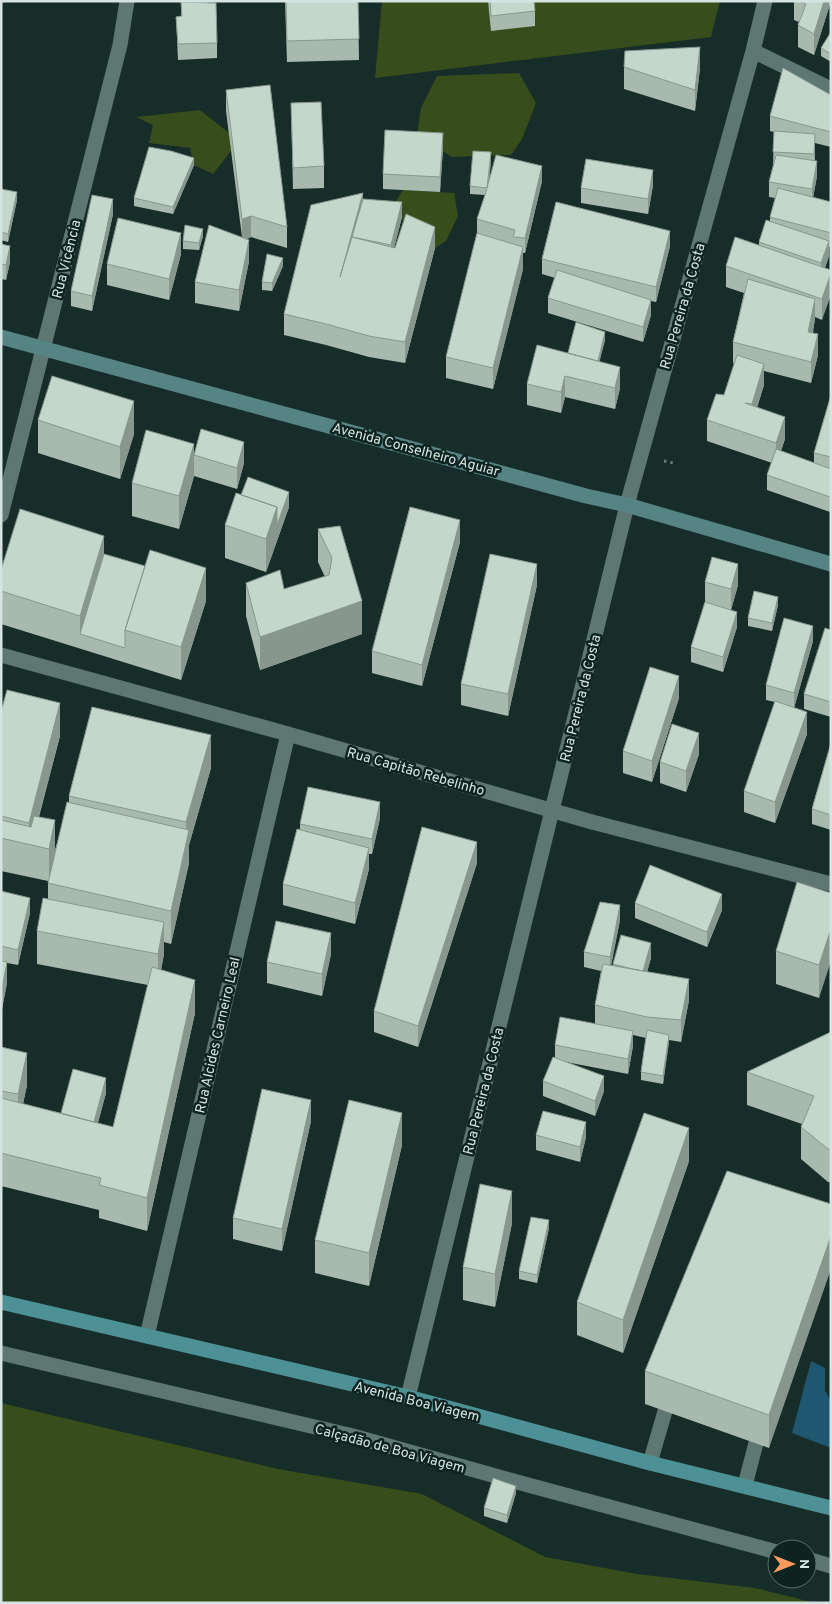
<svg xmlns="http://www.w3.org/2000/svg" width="832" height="1604" font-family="Overpass,sans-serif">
<rect width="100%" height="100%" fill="#172d29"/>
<!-- green -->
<path fill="#374d1c" d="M382 1H720L711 37 375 78Z
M519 73 536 103 522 139 511 155 452 157 417 135 421 108 437 76Z
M200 110 229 133 231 151 213 174 194 165 190 148 149 143 153 125 136 117Z
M403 190 454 193 458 216 446 241 435 248 406 235 402 217 390 210Z
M1 1403 278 1469 422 1494 545 1557 637 1574 755 1588 815 1603H1Z"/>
<!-- water -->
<path fill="#1f5670" d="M811 1361 825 1368V1391L831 1401V1448L792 1433Z"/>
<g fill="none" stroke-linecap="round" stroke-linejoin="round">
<!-- path -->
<path stroke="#6a7d79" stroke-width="3" stroke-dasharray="2.5 4" stroke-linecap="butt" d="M664 461 673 463"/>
<!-- lane -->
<path stroke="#5f7772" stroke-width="15" d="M650 1463 665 1411
M745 1485 756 1443"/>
<!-- street -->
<path stroke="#5f7772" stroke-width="15" d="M753 51 831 89
M1 515 120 45 127 1
M1 655 288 734 592 822 831 884
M147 1336 288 734
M1 1353 353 1436 517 1482 777 1552
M408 1397 627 505 753 51 765 1
M807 1559 831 1566"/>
<!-- secondary -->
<path stroke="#568484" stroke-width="15" d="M1 337 586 496 627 505 831 564"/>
<!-- primary -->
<path stroke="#4d9197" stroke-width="15" d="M1 1302 408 1397 650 1463 831 1508"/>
</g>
<!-- wall -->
<path fill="#a8baae" d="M285 1H358L359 60 287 62Z
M488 1H534L535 11V26L491 31Z
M794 1H831L814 55 798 47V25L799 22 794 20Z
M181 2 217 43V58L178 60 176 17 181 16Z
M831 32V62L821 56V48Z
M624 67 700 68 695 111 624 89Z
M226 90 287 227V248L251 237 247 239 249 261 239 311 195 303V282L242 237 226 111Z
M831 95V147L815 143V161L817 176 813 197 831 202V248L829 247V256L825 268 822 320 815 317 813 333 818 355 811 383 764 371V385L757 407 785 439 781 451 814 463V453L831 395V509L830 512 767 490V475L772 463 707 441V420L724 395 734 364 733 363V342L744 293 726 287V266L759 245V242L770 221V217L775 198 769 197V182L773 167 774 132 770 131V116Z
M291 103 324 166V188L293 189Z
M443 148 440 192 383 189V174Z
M491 160 489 180 542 181 525 253H523V269L493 389 446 378V357L477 234V219L485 195 470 194V186Z
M194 165 173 214 134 206V198Z
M653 185 648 214 581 203V188Z
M1 189 17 200 8 242 1 240Z
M363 199 402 217 394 248H435L405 363 369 357 326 345 284 335V314Z
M113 214 92 311 71 306V291Z
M203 236 199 250 183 249V241Z
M1 244 10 262 6 280 1 279Z
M670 246 656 302 651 301V315L643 342 548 313V298L555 278 542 274V259Z
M181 254 169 300 107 285V264Z
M283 266 272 291 262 290V282Z
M605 340 599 361 620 388 615 409 565 397 561 413 527 405V384L568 353Z
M38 420 134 434 120 479 38 453Z
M194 455 244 463 237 489 194 476 179 529 132 516V483Z
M241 495 289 507 266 572 225 558V525Z
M340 526 362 634 260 670 246 616V583L284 589 325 577 318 562V529Z
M460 542 422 686 372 673V651Z
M104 554 206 601 181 680 1 624V570Z
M705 582 738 585 731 610 737 627 723 672 691 662V647L705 602Z
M537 585 508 716 461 705V684Z
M778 605 772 631 748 626V618Z
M831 630V717L804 709V694Z
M813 641 794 708 807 734 775 823 744 812V791L775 702 766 700V685Z
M679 698 652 782 623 773V751Z
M1 712 60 736 39 817 55 850 69 802V796L211 768 189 845V863L171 944 164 942V954L161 970 195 1013 147 1231 99 1218V1210L1 1186V1047L27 1085 23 1104 61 1113 106 1093 98 1123 113 1127 148 985 37 964V931L48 899V881L1 871Z
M831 743V830L812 824V809Z
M699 754 686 792 660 783V762Z
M380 818 372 854H369V869L355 924 283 905V884L300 830V824Z
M477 863 418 1047 374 1032V1011Z
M1 891 30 913 18 965 7 963V983L1 1014Z
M831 893 819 998 776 984V951Z
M635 903 722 910 707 947 635 918Z
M620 920 611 965 613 966V964L651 958 647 972 689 1000 681 1042 669 1040 663 1084 641 1080V1072L646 1038 633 1035V1046L628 1074 566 1062 604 1091 595 1116 543 1096V1081L555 1058V1045L595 1023V1005L601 971 584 967V952Z
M331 954 322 996 267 983V962Z
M831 1032V1182H828L801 1159V1127L802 1124 747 1105V1072Z
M311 1121 282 1251 233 1239V1218Z
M536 1135 586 1137 580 1162 536 1150Z
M402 1145 369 1286 315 1273V1240Z
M689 1161 623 1353 577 1335V1302Z
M831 1204 769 1448 645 1404V1371Z
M512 1223 495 1307 463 1300V1267Z
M549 1228 537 1283 519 1279V1271Z
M516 1493 507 1523 484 1516V1508Z"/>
<!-- shaded-wall -->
<path fill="#88978d" d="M824 1H831L814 55V34Z
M700 47V68L695 111V90Z
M443 133V148L440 192V177Z
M815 134V149L814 169V154Z
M491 152V160L488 196V188Z
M194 158V165L173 214V207Z
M817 161V176L812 204V189Z
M542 166V181L525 253V238Z
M653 170V185L648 214V199Z
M17 192V200L8 242V234Z
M363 193V214L340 277Z
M113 199V214L92 311V296Z
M402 202V217L391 260V245Z
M251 216V237L242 241V219Z
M435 227V248L405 363V342Z
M203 229V236L199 250V243Z
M670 231V246L656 302V287Z
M181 233V254L169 300V279Z
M249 240V261L239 311V290Z
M829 241V256L821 278V263Z
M10 246V262L6 280V265Z
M523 247V269L493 389V368Z
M283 258V266L272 291V283Z
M831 273V295L822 320V299Z
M815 299V320L808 353V332Z
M651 300V315L643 342V327Z
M605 332V340L597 372V364Z
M818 334V355L811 383V362Z
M764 364V385L752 425V404Z
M620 367V388L615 409V388Z
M565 376V397L561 413V392Z
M134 401V434L120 479V447Z
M785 417V439L776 464V443Z
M244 442V463L237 489V468Z
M194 444V476L179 529V496Z
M289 492V507L266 572V539L277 507Z
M831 494V509L830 512V497Z
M460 520V542L422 686V665Z
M104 536V569L80 634V616Z
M537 564V585L508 716V694Z
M738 564V585L731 610V589Z
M206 568V601L181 680V647Z
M778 597V605L772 631V623Z
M362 601V634L260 670V637Z
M737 612V627L723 672V657Z
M813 626V641L794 708V693Z
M679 676V698L652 782V761Z
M60 703V736L31 845 29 844V823Z
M807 712V734L775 823V802Z
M699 733V754L686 792V771Z
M211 735V768L189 845V863L171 944V911L186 843V822Z
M380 802V818L372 854V839Z
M55 820V853L49 882V849Z
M477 842V863L418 1047V1026Z
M369 848V869L355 924V903Z
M722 894V910L707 947V932Z
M30 898V913L18 965V950Z
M620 905V920L610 972V957Z
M164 922V954L158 987V954Z
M831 929V961L819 998V965Z
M331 933V954L322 996V974Z
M651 943V958L643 987V972Z
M7 962V983L1 1014V993Z
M689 979V1000L681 1042V1020Z
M195 980V1013L147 1231V1198Z
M633 1031V1046L628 1074V1059Z
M669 1035V1043L663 1084V1076Z
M27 1053V1085L18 1127V1094Z
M604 1076V1091L595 1116V1101Z
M106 1078V1093L93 1139V1124Z
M311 1100V1121L282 1251V1229Z
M402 1113V1145L369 1286V1253Z
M586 1122V1137L580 1162V1147Z
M689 1128V1161L623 1353V1320Z
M512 1191V1223L495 1307V1274Z
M549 1220V1228L537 1283V1275Z
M831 1236V1269L769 1448V1415Z
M516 1486V1493L507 1523V1515Z"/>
<!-- building -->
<path fill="#c3d8ca" stroke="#88978d" d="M286 1H358L359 39 287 41Z
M490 1H534L535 11 491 16Z
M800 1H824L814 34 798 25 806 4Z
M181 2 216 3 217 43 178 44 176 17 182 16Z
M831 32V54L821 48Z
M700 47 695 90 624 67 625 51Z
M783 68 831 95V132L770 116Z
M270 85 287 227 251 216 242 219 226 90Z
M321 102 324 166 293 168 291 103Z
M385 130 443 133 440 177 383 174Z
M774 131 815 134 814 154 773 152Z
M149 147 171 151 194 158 173 207 134 198Z
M473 151 491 152 487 188 470 186Z
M496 155 542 166 525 238 513 237 515 230 477 219 485 195Z
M776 155 817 161 812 189 769 182Z
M586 159 653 170 648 199 581 188Z
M778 188 831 202V233L770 217Z
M1 189 17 192 8 234 1 232Z
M363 193 340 277 352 237 395 248 406 214 435 227 405 342 369 336 326 324 284 314 311 205Z
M92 195 113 199 92 296 71 291Z
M363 199 402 202 391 245 352 237Z
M556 202 670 231 656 287 542 259Z
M118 218 181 233 169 279 107 264Z
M766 220 829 241 821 263 759 242Z
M185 225 203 229 199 243 183 241Z
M209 225 249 240 239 290 195 282Z
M477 233 523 247 493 368 446 357Z
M735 237 831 270V273L822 299 726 266Z
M1 244 10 246 6 265 1 264Z
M267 254 283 258 272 283 262 282Z
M557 270 651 300 643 327 548 298Z
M748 279 815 299 808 332 818 334 811 362 733 342Z
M576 322 605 332 598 361 568 353Z
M537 345 620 367 615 388 565 376 561 392 527 384Z
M737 355 764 364 752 404 745 403 785 417 776 443 707 420 716 394 724 395Z
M52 376 134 401 120 447 38 420Z
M831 395V457L814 453Z
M201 429 244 442 237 468 194 455Z
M146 430 194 444 179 496 132 483Z
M776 449 831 469V494L830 497 767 475Z
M248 477 289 492 277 525V507L241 495Z
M236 493 277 507 266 539 225 525Z
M410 507 460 520 422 665 372 651Z
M20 509 104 536 80 616 1 591V570Z
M340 526 362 601 260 637 246 583 280 570 284 589 329 575 332 558 318 529Z
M150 550 206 568 181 647 125 630Z
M104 554 145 566 125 630V648L80 634Z
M490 554 537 564 508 694 461 684Z
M712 557 738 564 731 589 705 582Z
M754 591 778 597 772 623 748 618Z
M705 602 737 612 723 657 691 647Z
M784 618 813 626 794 693 766 685Z
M825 628 831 630V702L804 694Z
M650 667 679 676 652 761 623 751Z
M7 690 60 703 29 823 1 816V712Z
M775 701 807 712 775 802 744 791Z
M92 707 211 735 186 822 69 796Z
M672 724 699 733 686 771 660 762Z
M831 743V815L812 809Z
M308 787 380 802 372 839 300 824Z
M67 802 189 830 171 911 48 883Z
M34 816 55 820 49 849 1 838V820L31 827Z
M422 827 477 842 418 1026 374 1011Z
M297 829 369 848 355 903 283 884Z
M650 865 722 894 707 932 635 903Z
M797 882 831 893V929L819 965 776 951Z
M1 891 30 898 18 950 1 946Z
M43 898 164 922 158 954 37 931Z
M600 902 620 905 610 957 584 952Z
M276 921 331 933 322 974 267 962Z
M621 935 651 943 643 971 633 969 613 964Z
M1 961 7 962 1 993Z
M603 964 689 979 681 1020 647 1017 595 1005Z
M152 967 195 980 147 1198 99 1185 101 1178 1 1153V1098L113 1127Z
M560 1017 633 1031 628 1059 555 1045Z
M647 1030 669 1035 663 1076 641 1072Z
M831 1032V1149H828L801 1127 814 1096 747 1072Z
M1 1047 27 1053 18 1094 1 1091Z
M553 1057 604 1076 595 1101 543 1081Z
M73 1069 106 1078 94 1122 61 1113Z
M262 1089 311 1100 282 1229 233 1218Z
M349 1100 402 1113 369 1253 315 1240Z
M543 1111 586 1122 580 1147 536 1135Z
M644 1113 689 1128 623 1320 577 1302Z
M727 1171 831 1204V1236L769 1415 645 1371Z
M480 1184 512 1191 495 1274 463 1267Z
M531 1217 549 1220 537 1275 519 1271Z
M493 1478 516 1486 507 1515 484 1508Z"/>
<g text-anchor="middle" stroke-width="5" stroke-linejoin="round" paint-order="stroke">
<!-- street labels -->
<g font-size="14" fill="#d6e4e1" stroke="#0d231f">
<text transform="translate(66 259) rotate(-76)" y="5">Rua Vicência</text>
<text transform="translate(682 306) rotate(-74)" y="5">Rua Pereira da Costa</text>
<text transform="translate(416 449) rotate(15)" y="5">Avenida Conselheiro Aguiar</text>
<text transform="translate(580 698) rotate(-76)" y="5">Rua Pereira da Costa</text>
<text transform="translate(416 771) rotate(16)" y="5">Rua Capitão Rebelinho</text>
<text transform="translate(217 1035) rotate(-77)" y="5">Rua Alcides Carneiro Leal</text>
<text transform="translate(483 1091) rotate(-76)" y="5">Rua Pereira da Costa</text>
<text transform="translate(417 1401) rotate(14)" y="5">Avenida Boa Viagem</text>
<text transform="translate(390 1448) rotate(15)" y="5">Calçadão de Boa Viagem</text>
</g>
</g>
<!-- border -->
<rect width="832" height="1604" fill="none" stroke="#d6e4e1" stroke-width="5"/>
<!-- north arrow -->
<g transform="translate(792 1564) rotate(90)"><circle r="24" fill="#0d231f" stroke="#5d706d"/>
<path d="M0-4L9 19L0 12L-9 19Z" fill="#ff9b5b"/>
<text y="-8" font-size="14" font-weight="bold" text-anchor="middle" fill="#d6e4e1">N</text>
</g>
</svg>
